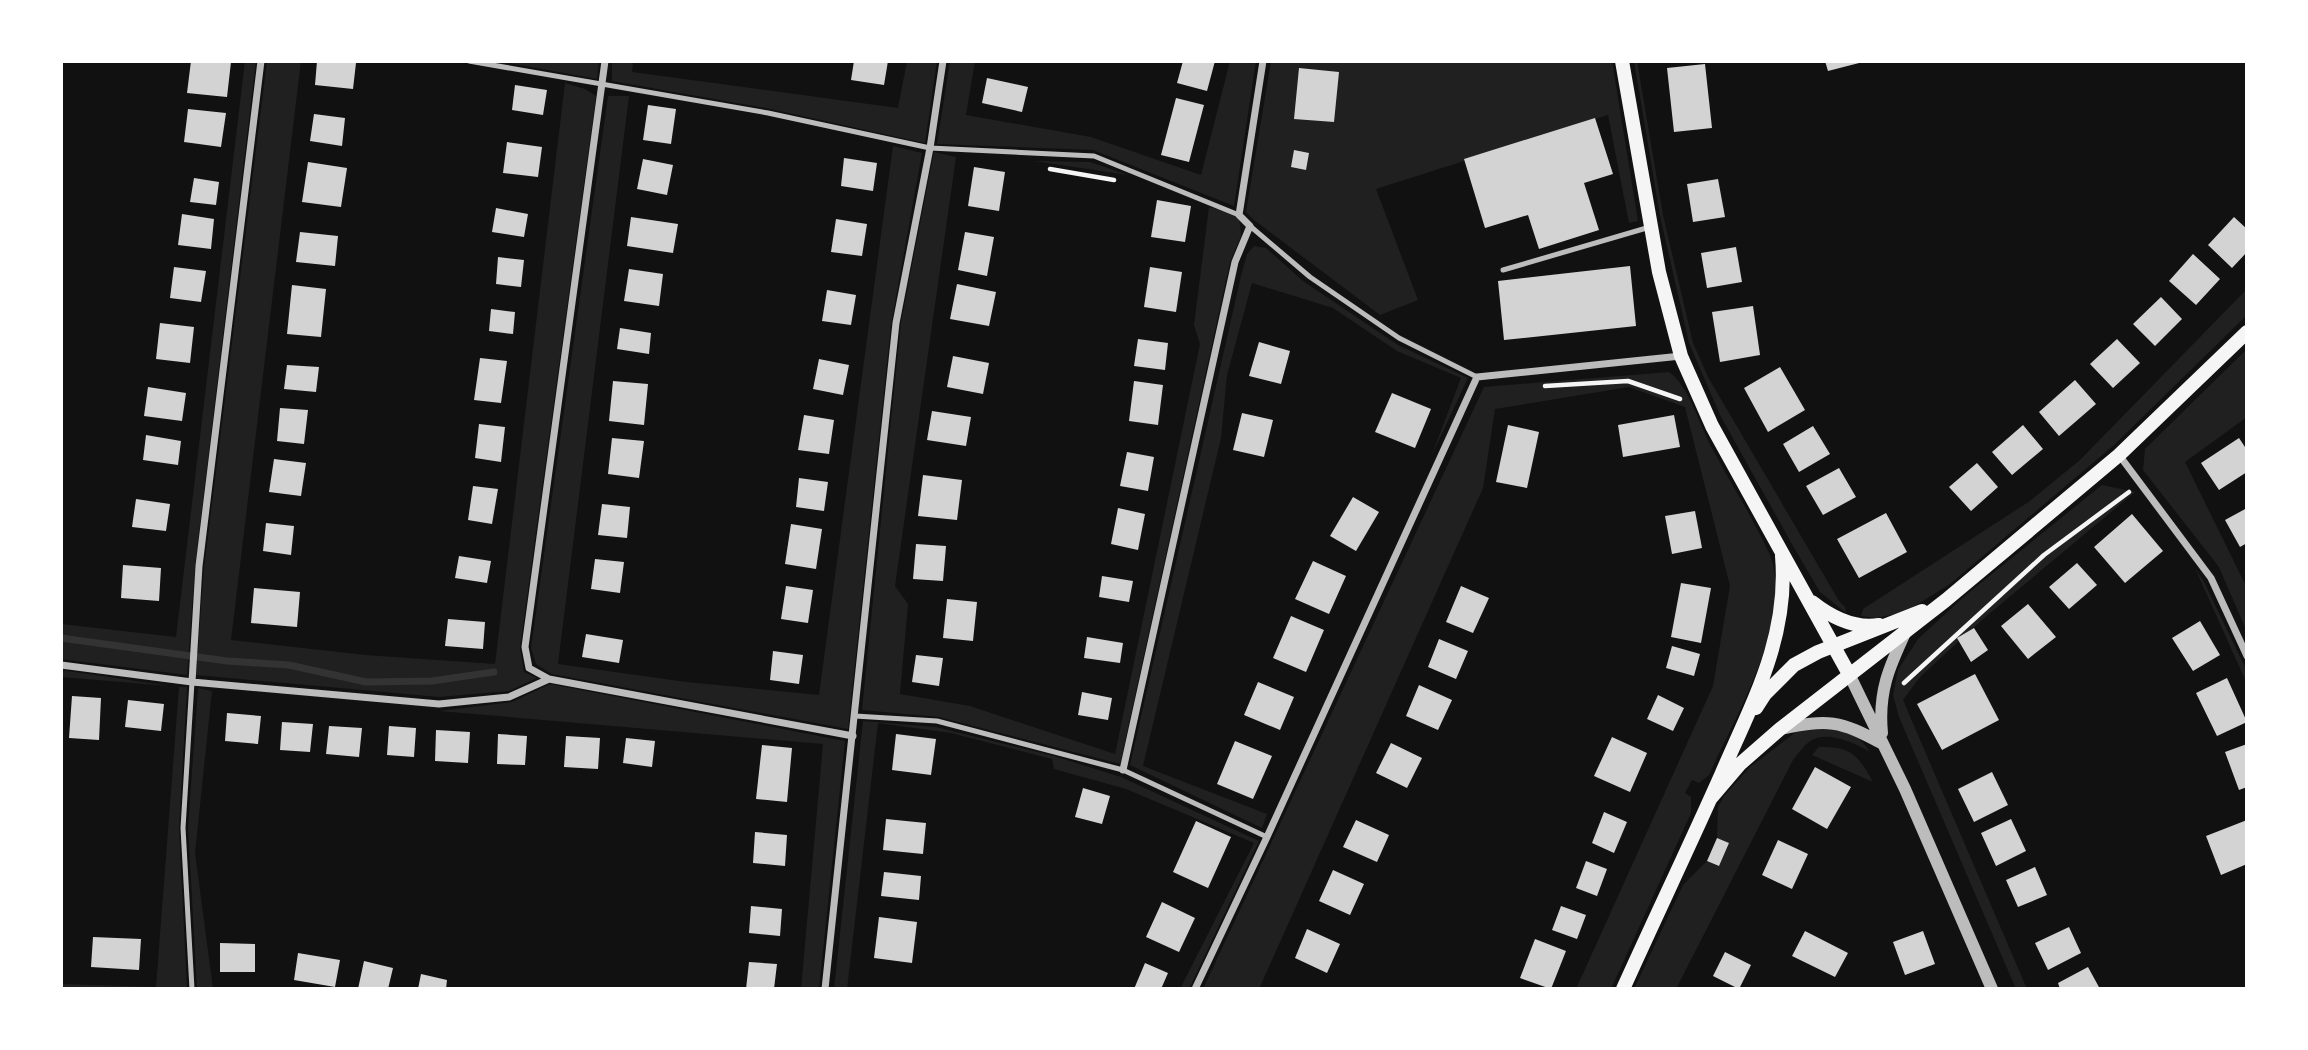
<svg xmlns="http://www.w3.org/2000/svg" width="2308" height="1050" font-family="Helvetica,sans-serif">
<rect width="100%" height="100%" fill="#111"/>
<!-- green -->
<path fill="#202020" d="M245 61H256L195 566 187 675 61 659V624L176 637Z
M267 61H301L231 640 365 655 495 664 565 83 585 89 596 96 520 648 524 672 537 678 509 691 439 697 196 675 204 568Z
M499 61H599L597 79Z
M612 61H633L632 72 898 108 907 61H937L925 143 766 108 612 81Z
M950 61H975L966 115 1091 137 1201 175 1230 61H1256L1234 206 1093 150 937 144Z
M1271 61H1612L1638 221 1629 223 1608 115 1376 189 1418 300 1380 315 1254 220 1246 212Z
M1634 61H1637L1663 215 1693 343 1708 377 1839 601 1845 607 1846 613 1820 592 1793 546 1720 415 1689 343 1660 216Z
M608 96H629L558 664 686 682 819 695 893 146 922 153 891 325 848 729 552 674 536 664 531 648Z
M934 152 956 157 895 586 908 604 900 694 970 706 1115 754 1200 344 1194 325 1209 207 1239 215 1241 236 1230 262 1120 764 939 717 862 710 901 322Z
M1034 161 1090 162 1128 175Z
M1254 246 1266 248 1303 281 1398 345 1468 378 1431 457 1461 378 1397 351 1333 308 1252 283 1227 375 1221 438 1143 766 1267 814 1262 828 1130 765 1241 276 1247 254Z
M2247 289V315L2114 445 1950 584 1905 612 1876 618 1861 616 1863 609 2030 501 2080 460Z
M2247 349V417L2185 462 2247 588V632L2219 567 2143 470 2145 449Z
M1669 372C1689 385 1700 427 1713 450 1731 484 1753 518 1769 553 1796 616 1735 717 1709 775L1699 783 1692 780 1685 793 1691 797V813L1611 989H1576L1713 686 1730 586 1685 407 1629 387 1495 409 1483 488 1259 989H1203L1484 387Z
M2102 485 2135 492 1983 619 1920 677 1903 700 2027 989H2016L1899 717 1893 695 1898 670 1918 639 1967 594Z
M2195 568 2204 582 2247 671V684Z
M61 670 170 686 61 677Z
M550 684 845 741 819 989H801L823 744 439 711 512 702Z
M179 687H187L179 829 187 989H61V984L156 987Z
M198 688 212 691 195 853 213 989H197L188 827Z
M863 721 936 727 1054 756 1121 777 1259 841 1189 989H1180L1254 843 1126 789 1054 769 1052 759 951 733 878 723 847 989H834Z
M1827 728C1846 731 1860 735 1870 752 1855 743 1831 732 1814 739 1805 743 1799 753 1793 760L1676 989H1634L1683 885 1707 861 1718 866 1729 843 1717 838 1718 807 1724 796 1750 767 1796 732Z
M1819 747C1851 746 1858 755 1873 782L1812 755Z"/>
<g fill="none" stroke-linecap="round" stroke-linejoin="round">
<!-- stream -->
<path stroke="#333" stroke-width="7" d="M61 638 227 661 289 665 366 682 432 681 494 672"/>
</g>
<!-- building -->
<path fill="#d3d3d3" d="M191 61 231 62 227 97 187 93Z
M317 61 356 63 353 89 315 85Z
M854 61H888L884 85 851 80Z
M1183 61H1215L1207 91 1177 83Z
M1825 61H1863V62L1828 71Z
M1705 64 1712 128 1674 132 1667 68Z
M1299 68 1339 72 1334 122 1294 119Z
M987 78 1028 87 1022 112 982 103Z
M515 85 547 90 543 115 512 110Z
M1176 98 1204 105 1189 162 1161 155Z
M648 105 676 109 671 144 643 140Z
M188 109 226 113 221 147 184 142Z
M314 114 345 118 342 146 310 141Z
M1595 118 1613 174 1584 183 1599 230 1539 249 1528 215 1485 228 1464 159Z
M507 142 542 147 538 177 503 173Z
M1294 150 1309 153 1306 170 1291 167Z
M844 158 877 163 873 191 841 186Z
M643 159 673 165 667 195 637 189Z
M308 162 347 168 341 207 302 202Z
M974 167 1005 172 999 211 968 206Z
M194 178 219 182 216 205 190 202Z
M1718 179 1725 217 1693 222 1687 184Z
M1157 200 1191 206 1185 242 1151 237Z
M496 208 528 214 524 237 492 232Z
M182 214 214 219 211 249 178 245Z
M631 217 678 224 673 253 627 246Z
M2234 217 2247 229V252L2232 268 2208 245Z
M836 219 867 224 862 256 831 252Z
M300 232 338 236 335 266 296 262Z
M965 232 994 237 987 276 958 270Z
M1736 247 1742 282 1707 288 1701 253Z
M2193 254 2220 279 2196 305 2169 281Z
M498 257 524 260 521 287 496 284Z
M1630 266 1636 326 1504 340 1498 281Z
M174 267 206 271 201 302 170 298Z
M1150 267 1182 272 1176 312 1144 307Z
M629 269 663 274 659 306 624 301Z
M957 284 996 292 989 326 950 319Z
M292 285 326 289 321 337 287 334Z
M827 290 856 295 851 325 822 321Z
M2161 297 2182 319 2155 346 2133 324Z
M1753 306 1760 355 1720 362 1712 312Z
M491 309 515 312 513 334 489 331Z
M160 323 194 327 190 363 156 359Z
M620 328 651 333 649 354 617 349Z
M1138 339 1168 343 1165 370 1134 366Z
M2117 339 2140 363 2113 388 2090 364Z
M1259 342 1290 351 1281 384 1249 376Z
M953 356 989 363 983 394 947 387Z
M480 358 507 361 501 403 474 400Z
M819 359 849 365 843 395 813 389Z
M287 365 319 367 316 392 284 389Z
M1780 367 1805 410 1768 432 1744 388Z
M2075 380 2096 404 2059 436 2039 412Z
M613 381 648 384 644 425 609 421Z
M1134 381 1163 385 1158 425 1129 421Z
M148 387 186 393 182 421 144 416Z
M1392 393 1431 409 1415 448 1375 432Z
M280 408 308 410 304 444 277 441Z
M932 411 971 417 966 446 927 440Z
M1242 413 1273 420 1264 457 1233 450Z
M804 415 834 420 829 454 798 450Z
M1674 415 1680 447 1623 457 1618 425Z
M479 424 505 427 501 462 475 458Z
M1508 425 1539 432 1527 488 1496 482Z
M2023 425 2043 449 2012 475 1992 452Z
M1813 426 1830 454 1799 472 1783 444Z
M146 435 181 441 178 465 143 460Z
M612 438 644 441 639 478 608 474Z
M2239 438 2247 450V472L2219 490 2201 463Z
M1127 452 1154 457 1148 491 1120 486Z
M274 459 306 463 301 496 269 492Z
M1977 463 1998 487 1971 511 1949 487Z
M1839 468 1856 497 1823 515 1806 486Z
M923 475 962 480 957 520 918 516Z
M799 478 828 482 824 511 796 507Z
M473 486 498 489 492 524 468 520Z
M1353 497 1379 512 1356 551 1330 536Z
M136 499 170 504 166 531 132 527Z
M602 504 630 507 627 538 598 535Z
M1118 508 1145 514 1138 550 1111 544Z
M2247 508V543L2240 547 2225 520Z
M1695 511 1702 548 1672 554 1665 516Z
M1886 513 1907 552 1859 578 1837 539Z
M2132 514 2163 551 2125 583 2094 547Z
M266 523 294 526 291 555 263 551Z
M791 524 822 529 816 569 785 564Z
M916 544 946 546 943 581 913 579Z
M459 556 491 561 487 583 455 578Z
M595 559 624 562 620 593 591 589Z
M1313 561 1346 576 1329 614 1295 599Z
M2077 563 2097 585 2069 609 2049 587Z
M123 565 161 568 159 601 121 598Z
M1102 576 1133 581 1129 602 1099 597Z
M1681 583 1711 588 1701 643 1671 637Z
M786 586 813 590 808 623 781 619Z
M1461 586 1489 598 1473 633 1446 622Z
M254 588 300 592 297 627 251 623Z
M947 599 977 602 973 641 943 638Z
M2028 604 2056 637 2028 659 2001 626Z
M1291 616 1324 630 1306 672 1273 658Z
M448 619 485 622 483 649 445 646Z
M2200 621 2220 655 2193 671 2172 638Z
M1974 628 1988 650 1971 662 1957 638Z
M586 634 623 640 619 663 582 657Z
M1087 637 1123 643 1120 663 1084 658Z
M1439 639 1468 651 1456 679 1428 667Z
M1672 646 1700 654 1694 676 1666 668Z
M773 651 803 655 799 684 770 680Z
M916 655 943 658 939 686 912 682Z
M1975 674 1999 720 1942 750 1917 704Z
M2227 678 2247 722 2217 736 2196 693Z
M1258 682 1294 697 1280 730 1244 715Z
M1419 685 1452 700 1438 730 1406 716Z
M1082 692 1112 698 1108 720 1078 715Z
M1658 695 1684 708 1673 731 1647 719Z
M72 696 101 698 99 740 69 738Z
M128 700 164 704 161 731 125 727Z
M227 713 261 716 258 744 225 741Z
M282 722 313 724 310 752 280 750Z
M329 726 362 728 359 757 326 754Z
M389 726 416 728 414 757 387 755Z
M436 730 470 732 468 763 435 761Z
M498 734 527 736 525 765 497 764Z
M896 734 936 739 931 775 892 770Z
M566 736 600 738 598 769 564 767Z
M1612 737 1647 753 1630 792 1594 776Z
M626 738 655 741 652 767 623 763Z
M1235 741 1272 756 1253 799 1217 784Z
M1391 743 1422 758 1407 788 1376 773Z
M2247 744V787L2239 790 2225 752Z
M762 745 792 748 787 802 756 799Z
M1815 767 1851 787 1827 829 1792 809Z
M1992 772 2008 805 1974 822 1958 789Z
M1083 788 1110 796 1102 824 1075 817Z
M1604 812 1627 822 1614 853 1592 843Z
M886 819 926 823 923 854 883 850Z
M2011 819 2026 851 1996 866 1981 833Z
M1356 820 1389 835 1377 862 1343 847Z
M2247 820V864L2221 875 2206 836Z
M1196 821 1231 837 1208 888 1173 872Z
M755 832 787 835 785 866 753 863Z
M1717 838 1729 843 1719 866 1707 861Z
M1778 840 1808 854 1792 889 1762 875Z
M1586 861 1607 869 1597 896 1576 888Z
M2035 867 2047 895 2018 907 2006 880Z
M1333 870 1364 884 1350 915 1319 901Z
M884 872 921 876 919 900 881 896Z
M1162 902 1195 918 1179 952 1146 937Z
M751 906 782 909 780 936 749 933Z
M1561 906 1586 915 1577 939 1552 930Z
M879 917 917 922 912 963 874 958Z
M2069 927 2081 953 2048 970 2035 943Z
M1307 929 1340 944 1327 973 1295 958Z
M1805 931 1848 953 1835 977 1792 956Z
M1923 931 1935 964 1905 975 1893 942Z
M93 937 141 939 139 970 91 967Z
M1535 939 1566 951 1551 989 1520 978Z
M220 943 255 944V972H220Z
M1725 952 1751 965 1739 989 1713 976Z
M298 953 340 960 335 987 294 980Z
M364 961 393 968 388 989H358Z
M749 962 777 964 774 989H746Z
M1145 963 1168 973 1161 989H1134Z
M2088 967 2100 989H2060L2058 983Z
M421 974 447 980 446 989H418Z"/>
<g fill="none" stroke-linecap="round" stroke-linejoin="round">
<!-- path -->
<path stroke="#f5f5f5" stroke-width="4.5" d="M1050 169 1114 180
M1545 386 1628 381 1680 399
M1904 683 2044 555 2129 492"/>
<!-- service -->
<path stroke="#bcbcbc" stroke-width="5" d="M469 61 768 113 930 148 1094 156 1239 215
M1250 226 1310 277 1399 338 1477 377
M1503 270 1650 227
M192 682 183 828 192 989
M855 716 937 721 1123 770 1267 837"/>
<!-- minor -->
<path stroke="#bcbcbc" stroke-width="7" d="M2119 455 2211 578 2247 656
M61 665 192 682 439 704 509 697 549 679 853 736
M549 679 529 668 525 647 605 61
M192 682 199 566 261 61
M1123 770 1235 262 1250 226 1239 215 1263 61
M825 989 896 323 930 148 943 61
M1195 989 1267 837 1477 377 1681 356"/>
<!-- tertiary -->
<path stroke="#bcbcbc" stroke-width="12" d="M1849 674 1905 789 1992 989
M1780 729C1829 719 1839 720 1883 744
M1882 733C1878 692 1889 667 1906 631"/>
<!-- secondary -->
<path stroke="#f5f5f5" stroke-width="14" d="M1622 61 1659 272 1681 356 1712 426 1849 674
M1812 602C1831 617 1854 629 1879 625
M1756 708 1765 694 1794 665 1818 652 1922 611
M1711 798 1740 764 1780 729 1946 600 2119 455 2247 332
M1623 989C1655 918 1689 847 1721 775 1752 703 1789 638 1782 556"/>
</g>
<!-- border -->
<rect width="2308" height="1050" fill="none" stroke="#ffffff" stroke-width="126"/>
</svg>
